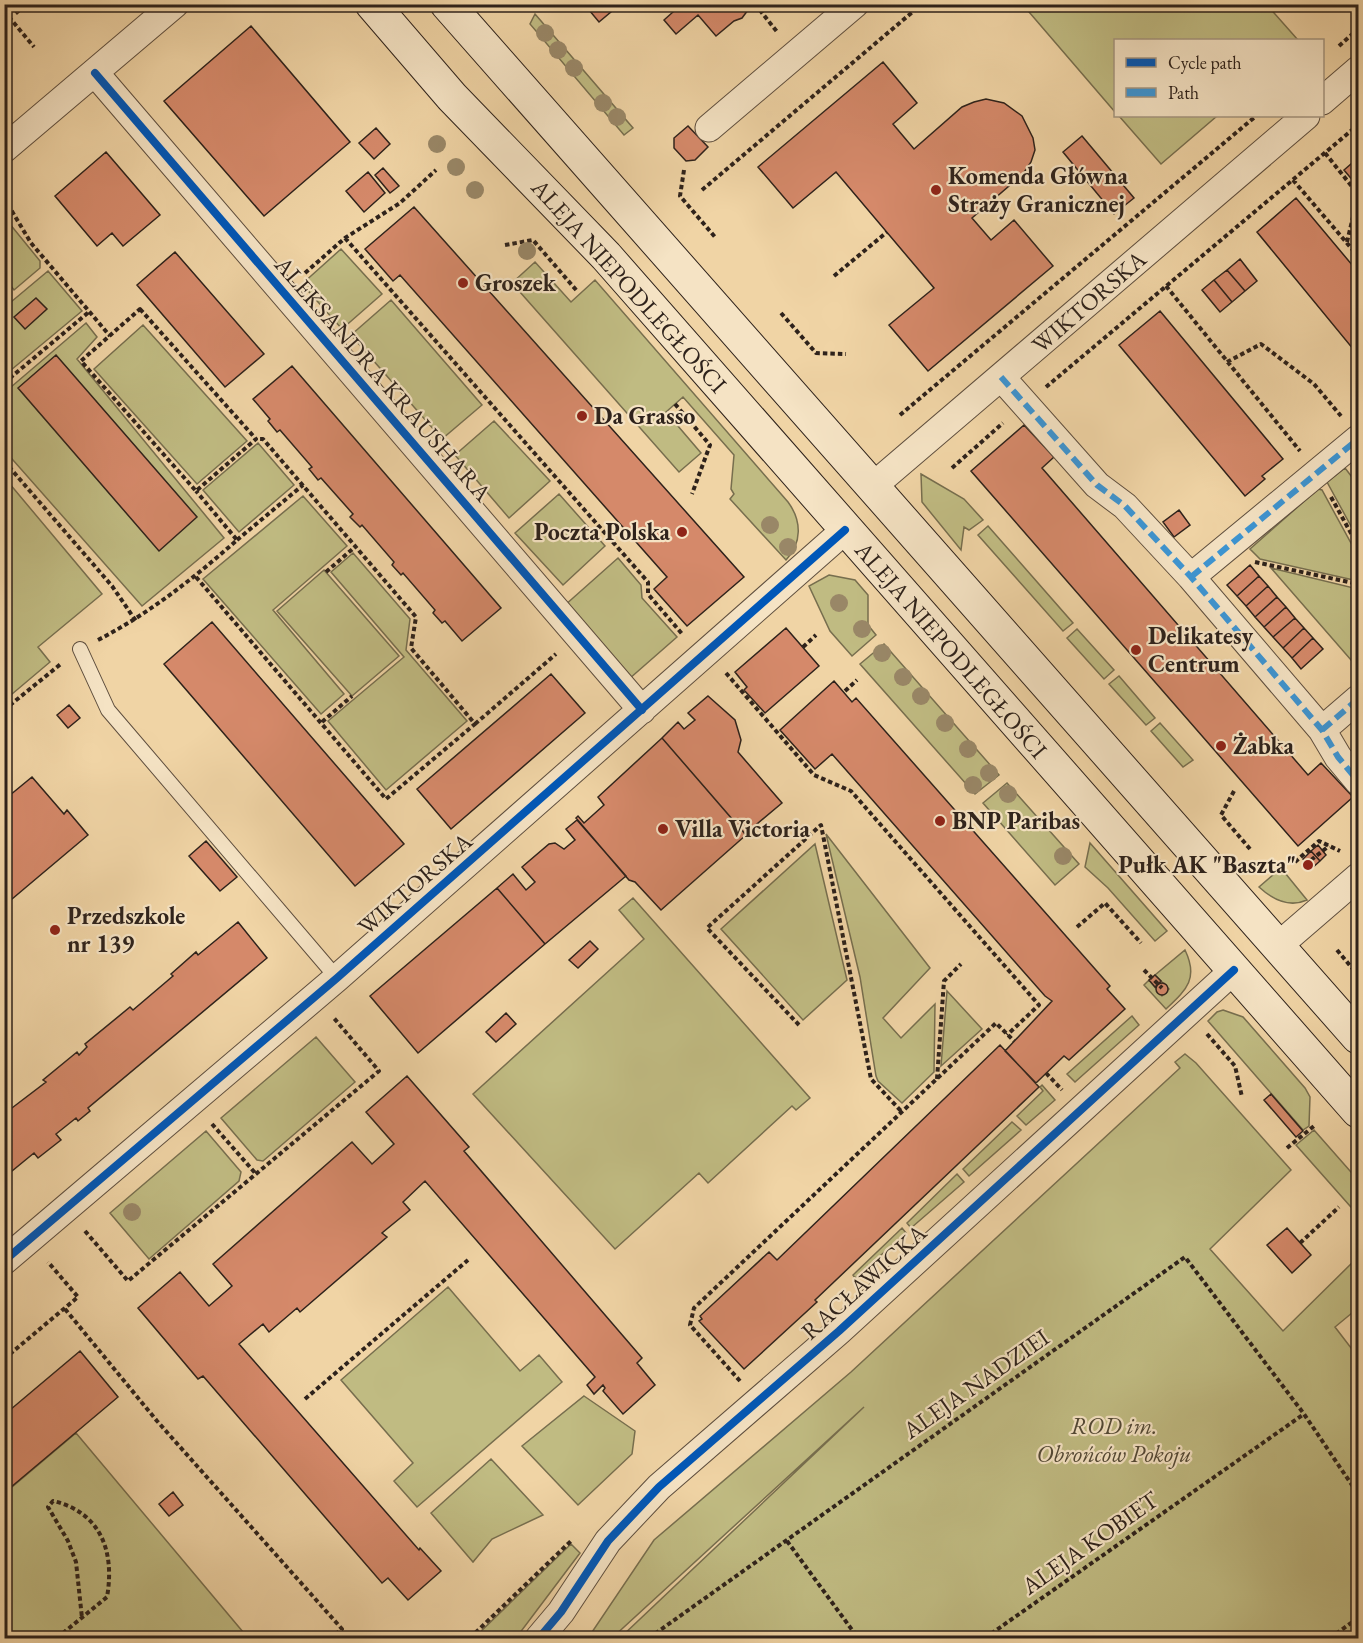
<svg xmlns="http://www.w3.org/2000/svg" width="1363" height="1643" font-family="'EB Garamond',serif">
<rect width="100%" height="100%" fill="#f0d4a5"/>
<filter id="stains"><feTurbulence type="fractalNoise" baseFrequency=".00333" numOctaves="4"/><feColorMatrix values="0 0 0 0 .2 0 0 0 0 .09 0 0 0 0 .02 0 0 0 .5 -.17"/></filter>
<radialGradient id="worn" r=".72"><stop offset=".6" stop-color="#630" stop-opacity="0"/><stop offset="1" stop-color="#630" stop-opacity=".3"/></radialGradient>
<!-- green -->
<path fill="#c0bb82" stroke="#776e4e" stroke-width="1.5" d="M1023 5H1267L1298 40H1116L1115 112Z
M535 14 633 128 624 135 530 24Z
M1119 116H1217L1161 164Z
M5 218 40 261V268L14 290 5 278Z
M341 249 382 294 342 329 302 284Z
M535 262 571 302 595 280 788 502C802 521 802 543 786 560L730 499 734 494 731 489 734 455 683 397 666 412 701 453 679 472 512 283Z
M48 271 82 311 5 375V307Z
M391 300 482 405 442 439 351 335Z
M86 323 97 337 77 359 224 538 142 606 5 451 4 393Z
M143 325 247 441 197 484 94 369Z
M494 421 550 481 509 518 455 455Z
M258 443 294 485 239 532 203 490Z
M1345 468 1358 485V539L1327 482Z
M921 474 964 499 983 520 969 530 964 527 961 550 922 502Z
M4 477 102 594 38 647 50 662 5 700Z
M1318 489 1322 490 1358 556V581L1260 559 1250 549Z
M559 494 605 546 563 585 515 533Z
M303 496 347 546 273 610 344 694 321 714 203 579Z
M988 526 1073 623 1063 631 978 535Z
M353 553 410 619 406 650 467 721 386 790 328 721 404 657 331 572Z
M618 558 641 585 642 598 677 637 629 679 564 606Z
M1271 568 1358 589V668Z
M324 570 399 656 352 696 277 611Z
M829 575 855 580 868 595V625L876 635 852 656 830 631 809 586Z
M1077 629 1114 670 1104 679 1067 638Z
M884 644 999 775 975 794 860 664Z
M1119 676 1155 718 1146 725 1109 684Z
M1160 723 1193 760 1183 767 1151 731Z
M1007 783 1079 864 1055 885 983 803Z
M826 834 930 968 883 1018 901 1038 935 1004 934 1072 902 1103 878 1081 876 1076 860 977Z
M1090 843 1167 931 1155 941 1108 888 1085 867Z
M815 844 847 980 803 1020 721 929Z
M1281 868 1307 900C1289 908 1273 900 1259 887Z
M633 898 810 1098 796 1110 792 1106 708 1183 699 1173 615 1249 473 1094 644 939 619 910Z
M1185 950C1199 979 1186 990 1166 1009L1144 985 1149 980 1162 996 1169 989 1155 975Z
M947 991 982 1029 941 1066Z
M1223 1010 1243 1017 1305 1088 1310 1097 1309 1126 1303 1130 1208 1021 1217 1012Z
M1132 1016 1139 1025 1075 1082 1067 1074Z
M316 1037 355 1082 263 1161 257 1160 221 1118Z
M1185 1054 1196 1063 1291 1170 1210 1249 1283 1331 1358 1257V1308L1335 1327 1358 1357V1638H620L864 1407 612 1638H588L654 1540 851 1372 1180 1068 1175 1062Z
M1042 1085 1055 1100 1026 1125 1017 1116 1043 1091 1040 1087Z
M1012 1122 1021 1130 969 1176 963 1169Z
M1314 1130 1358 1180V1215L1296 1145Z
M206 1131 241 1172 239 1181 149 1259 110 1213Z
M957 1174 964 1182 911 1228 907 1223Z
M902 1228 906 1233 855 1278 853 1275Z
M448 1287 520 1371 539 1355 562 1382 417 1507 394 1481 413 1463 341 1380Z
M584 1396 635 1431 632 1454 578 1505 522 1446Z
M76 1433 243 1632 241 1638H5V1493Z
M491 1459 543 1515 492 1539 473 1562 431 1513Z
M571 1544 580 1553 516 1638H474Z"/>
<!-- building -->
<path fill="#d5896a" stroke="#2e221b" stroke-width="1.5" d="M9 4H28L17 14Z
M584 4H624L617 7 599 22Z
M682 4H751V6L742 18 734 21 716 36 698 15 676 34 664 20Z
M251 26 350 142 264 216 164 101Z
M883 62 917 103 893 124 914 149 962 107 974 102 986 99 1004 103 1022 116 1033 138 1035 150 1031 162 1023 174 972 218 991 240 1014 220 1053 266 928 371 889 325 934 288 836 172 793 208 758 167Z
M688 126 708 147 695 160 686 161 674 148V138Z
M376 128 390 144 374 159 359 143Z
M1082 136 1134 198 1114 214 1063 152Z
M106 152 160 215 123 246 112 233 97 246 55 196Z
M1358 158V178L1354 182 1344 170Z
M383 168 399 186 390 193 375 175Z
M368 172 385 193 364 212 346 191Z
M1296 198 1358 272V355L1257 232Z
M414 207 744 577 687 626 654 589 667 577 400 275 393 281 365 249Z
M175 252 264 354 225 387 137 285Z
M1240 259 1257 281 1245 291 1227 270Z
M1227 270 1245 291 1232 302 1214 280Z
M1214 280 1232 302 1220 312 1202 290Z
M36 298 47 309 25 329 14 317Z
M1160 311 1283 459 1262 476 1265 479 1245 496 1119 345Z
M56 355 197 517 159 551 18 388Z
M292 366 501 608 462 641 445 621 442 623 433 613 435 610 403 573 401 575 392 565 394 562 362 525 360 527 350 517 353 514 321 478 318 480 309 469 312 467 280 430 277 432 268 421 270 419 253 399Z
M1024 425 1054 457 1042 468 1308 775 1321 763 1353 797 1298 846 971 471Z
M1179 510 1190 525 1174 537 1163 522Z
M1250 565 1259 576 1237 596 1227 585Z
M1259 576 1268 586 1246 606 1237 596Z
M1268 586 1277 597 1255 617 1246 606Z
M1277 597 1286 607 1264 627 1255 617Z
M1286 607 1295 618 1273 637 1264 627Z
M1295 618 1304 628 1283 648 1273 637Z
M212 622 404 844 355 886 164 664Z
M786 628 819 666 765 713 744 690 747 687 735 672Z
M1304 628 1313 638 1292 658 1283 648Z
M1313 638 1323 649 1301 669 1292 658Z
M551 674 585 713 451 829 417 789Z
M834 681 852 702 856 698 1110 986 1107 989 1125 1009 1069 1060 1064 1056 1036 1083 1005 1051 1052 1001 1045 996 832 754 815 769 780 730Z
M708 696 735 720 741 740 738 752 782 803 745 834 662 738 678 722 684 729 695 720 688 713Z
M69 705 80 718 68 728 57 715Z
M662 738 746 835 661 910 635 882 629 880 576 818 578 816 584 823 604 805 598 797Z
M32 777 64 814 67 810 88 835 12 899 4 890V800Z
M577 820 626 876 545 944 497 888 513 874 526 890 535 882 522 867 549 844 555 843 564 849 575 840 566 829Z
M206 841 237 877 220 891 189 856Z
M1318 845 1326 855 1320 861 1311 851Z
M1311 851 1320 861 1311 869 1303 859Z
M497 888 545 944 418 1053 370 996Z
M238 922 267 958 88 1108 90 1111 78 1121 76 1118 56 1134 61 1140 38 1158 34 1153 12 1171 4 1162V1114L46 1082 43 1080 77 1052 79 1055 87 1047 85 1044 130 1007 133 1010 173 976 171 974 196 952 198 955Z
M590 941 598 949 578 968 569 960Z
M1155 975 1161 981 1155 987 1149 980Z
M1156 989a6 6 0 1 1 12 0a6 6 0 1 1-12 0Z
M506 1013 516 1024 496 1042 486 1032Z
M1000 1045 1039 1087 815 1300 817 1302 744 1369 699 1321 702 1319 700 1316 769 1252 777 1260Z
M407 1076 469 1147 464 1151 642 1358 637 1363 655 1385 623 1414 603 1391 605 1388 603 1385 594 1394 587 1385 595 1377 425 1181 403 1202 410 1210 382 1233 387 1237 300 1312 297 1308 269 1332 263 1324 239 1344 419 1550 420 1548 441 1571 408 1600 388 1578 382 1583 203 1376 198 1379 138 1308 180 1272 209 1306 232 1286 213 1264 352 1142 372 1164 394 1144 366 1112Z
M1271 1094 1303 1131 1296 1137 1264 1100Z
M1287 1228 1311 1255 1292 1273 1267 1245Z
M80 1351 118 1397 4 1493V1415Z
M173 1492 183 1505 169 1516 159 1504Z"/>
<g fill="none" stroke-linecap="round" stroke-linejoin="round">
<defs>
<path id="lane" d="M80 649 108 710 337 978"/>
<path id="street" d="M95 73 642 710
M1322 101 1358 70
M709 128 855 4
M4 149 175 4
M1001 377 1097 485 1125 506 1191 577 1322 730 1338 757 1358 781
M872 487 1306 116
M1191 577 1358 439
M1322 730 1358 699
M1278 946 1358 877
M4 1261 337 978 845 530
M539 1638 561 1612 608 1541 659 1487 839 1331 1234 970"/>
<path id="secondary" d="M372 4 452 97 606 256 1358 1111
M447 4 1358 1037"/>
</defs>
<!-- lane casing -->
<use href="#lane" stroke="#5e4e3e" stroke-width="16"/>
<!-- street casing -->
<use href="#street" stroke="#5e4e3e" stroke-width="29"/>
<!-- secondary casing -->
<use href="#secondary" stroke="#2e221b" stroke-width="35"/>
<!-- path -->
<path stroke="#2e221b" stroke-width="4" stroke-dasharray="4.5 3" stroke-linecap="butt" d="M755 4 778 33
M4 11 34 47
M1339 46 1358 29
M1325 153 1358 194
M684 170 680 196 715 237
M1293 180 1358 256
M702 190 922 4
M4 198 31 243 110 336
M345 238 648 582V594L683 635
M1347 242 1358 196
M505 245 533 240 577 291
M305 273 345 238 400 203 436 170
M834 276 887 232
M4 286 8 290 4 294
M1166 286 1300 451
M140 309 256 439 196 491 81 361Z
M781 313 816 353 846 354
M1227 362 1261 344 1314 384 1341 416
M4 383 90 311
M1046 387 1358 125
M675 404 710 445 692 494
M900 415 1256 116
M4 461 112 586 136 621
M952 468 1003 423
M1331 497 1358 546
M237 540 303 485
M1255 562 1358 584
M326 572 356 546
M196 577 386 799 475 724 411 648 416 617 263 439H256
M98 640C150 613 194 578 237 540L196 491
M803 647 816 635
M726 673 814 775 851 791 1039 1005 1007 1035
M845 691 857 680
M4 710 62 663
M322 722 352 696
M475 724 556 654
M1234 791 1221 815 1250 849
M1311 860 1329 846
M1295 862 1319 841 1340 851
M1077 927 1105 903 1141 943
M1337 950 1358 975
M1144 970 1162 988
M799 1025 707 928 821 825 871 1079 902 1112
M1207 1034 1235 1066 1242 1097
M1046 1073 1062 1090
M937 1079 944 981 961 964
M212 1124 256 1174
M1287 1148 1314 1126
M85 1231 128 1281 379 1071 333 1017
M1300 1243 1339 1207
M65 1309 157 1421 342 1629 331 1638
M4 1359 78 1297 48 1262
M740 1381 690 1325 694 1308 996 1023 1014 1041
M305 1399 468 1260
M787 1541 858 1638
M57 1638 107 1597C115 1552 101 1512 53 1501L48 1507 68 1541 76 1562 82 1618
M470 1638 572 1540
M649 1638 1185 1257 1304 1414 1358 1494
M985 1638 1304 1414
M1330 1638 1358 1618"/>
<!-- lane -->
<use href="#lane" stroke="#f5e3c4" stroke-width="14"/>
<!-- street -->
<use href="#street" stroke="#f5e3c4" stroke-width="27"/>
<!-- secondary -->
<use href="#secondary" stroke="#f5e3c4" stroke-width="33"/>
<!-- quiet -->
<path stroke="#3c95d4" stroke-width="6" stroke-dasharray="12 6" stroke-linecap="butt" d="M1001 377 1097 485 1125 506 1191 577 1322 730 1338 757 1358 781
M1191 577 1358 439
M1322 730 1358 699"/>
<defs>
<path id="cycleway" d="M95 73 642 710
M4 1261 337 978 845 530
M539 1638 561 1612 608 1541 659 1487 839 1331 1234 970"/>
</defs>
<!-- cycleway casing -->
<use href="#cycleway" stroke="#f5e3c4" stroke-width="11"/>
<!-- cycleway -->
<use href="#cycleway" stroke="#0057b8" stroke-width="8"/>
</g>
<!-- trees -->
<g fill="#998767">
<circle cx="545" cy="33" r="9"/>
<circle cx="558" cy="50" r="9"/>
<circle cx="574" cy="68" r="9"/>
<circle cx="603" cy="103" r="9"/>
<circle cx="617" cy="117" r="9"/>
<circle cx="437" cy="144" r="9"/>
<circle cx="456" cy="167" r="9"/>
<circle cx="475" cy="190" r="9"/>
<circle cx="527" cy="251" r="9"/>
<circle cx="770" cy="525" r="9"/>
<circle cx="788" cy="547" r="9"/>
<circle cx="839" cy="603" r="9"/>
<circle cx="862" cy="629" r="9"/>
<circle cx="882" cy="653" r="9"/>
<circle cx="903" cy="677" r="9"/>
<circle cx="921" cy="696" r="9"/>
<circle cx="945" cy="723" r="9"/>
<circle cx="968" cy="749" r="9"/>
<circle cx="989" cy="773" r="9"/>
<circle cx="973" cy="785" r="9"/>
<circle cx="1008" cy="794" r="9"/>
<circle cx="1063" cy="856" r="9"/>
<circle cx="132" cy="1212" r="9"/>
</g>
<!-- markers -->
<g fill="#8f2418" stroke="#f5e3c4" stroke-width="2">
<circle cx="936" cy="190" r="6"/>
<circle cx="463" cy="283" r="6"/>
<circle cx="582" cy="416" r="6"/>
<circle cx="682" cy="532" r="6"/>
<circle cx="1136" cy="650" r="6"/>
<circle cx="1221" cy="746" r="6"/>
<circle cx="940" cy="821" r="6"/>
<circle cx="663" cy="829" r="6"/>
<circle cx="1308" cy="865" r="6"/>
<circle cx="55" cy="930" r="6"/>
</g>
<g text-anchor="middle" stroke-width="4.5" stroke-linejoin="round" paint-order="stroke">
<!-- poi labels -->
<g font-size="24" font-weight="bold" fill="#2e221b" stroke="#f5e3c4" text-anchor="start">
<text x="948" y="184">Komenda Główna<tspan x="948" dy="28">Straży Granicznej</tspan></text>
<text x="475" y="291">Groszek</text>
<text x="594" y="424">Da Grasso</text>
<text x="670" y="540" text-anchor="end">Poczta Polska</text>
<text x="1148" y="644">Delikatesy<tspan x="1148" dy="28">Centrum</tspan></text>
<text x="1233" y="754">Żabka</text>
<text x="952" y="829">BNP Paribas</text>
<text x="675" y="837">Villa Victoria</text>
<text x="1296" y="873" text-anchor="end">Pułk AK "Baszta"</text>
<text x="67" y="924">Przedszkole<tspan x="67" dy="28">nr 139</tspan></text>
</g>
<!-- street labels -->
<g font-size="24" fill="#2e221b" stroke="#f5e3c4">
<text transform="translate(629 286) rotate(48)" y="8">ALEJA NIEPODLEGŁOŚCI</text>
<text transform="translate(1089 302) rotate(-41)" y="8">WIKTORSKA</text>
<text transform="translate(383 379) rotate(49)" y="8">ALEKSANDRA KRAUSHARA</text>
<text transform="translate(951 650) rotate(49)" y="8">ALEJA NIEPODLEGŁOŚCI</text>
<text transform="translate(415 884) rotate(-41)" y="8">WIKTORSKA</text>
<text transform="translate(864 1282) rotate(-42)" y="8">RACŁAWICKA</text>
<text transform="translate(976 1384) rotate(-35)" y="8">ALEJA NADZIEI</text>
<text transform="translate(1090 1543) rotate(-35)" y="8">ALEJA KOBIET</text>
</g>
<!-- park labels -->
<g font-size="24" font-style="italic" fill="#524835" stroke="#f5e3c4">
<text x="1114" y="1434">ROD im.<tspan x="1114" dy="28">Obrońców Pokoju</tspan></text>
</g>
</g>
<!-- margin -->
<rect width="1363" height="1643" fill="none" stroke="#f0d4a5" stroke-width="24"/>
<rect x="6" y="6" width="1351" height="1631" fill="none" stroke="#2e221b" stroke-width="3"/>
<rect x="12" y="12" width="1339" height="1619" fill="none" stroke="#2e221b" stroke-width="1.5"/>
<!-- legend -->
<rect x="1114" y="39" width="210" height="78" fill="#f5e3c4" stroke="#a59680" stroke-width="1.5"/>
<rect x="1126" y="58" width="30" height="9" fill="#0057b8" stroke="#a59680" stroke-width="1.5"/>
<text x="1168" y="69" font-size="18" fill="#2e221b">Cycle path</text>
<rect x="1126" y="88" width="30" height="9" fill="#3c95d4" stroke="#a59680" stroke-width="1.5"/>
<text x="1168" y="99" font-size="18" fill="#2e221b">Path</text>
<rect width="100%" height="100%" filter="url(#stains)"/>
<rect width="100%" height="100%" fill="url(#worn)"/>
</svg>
